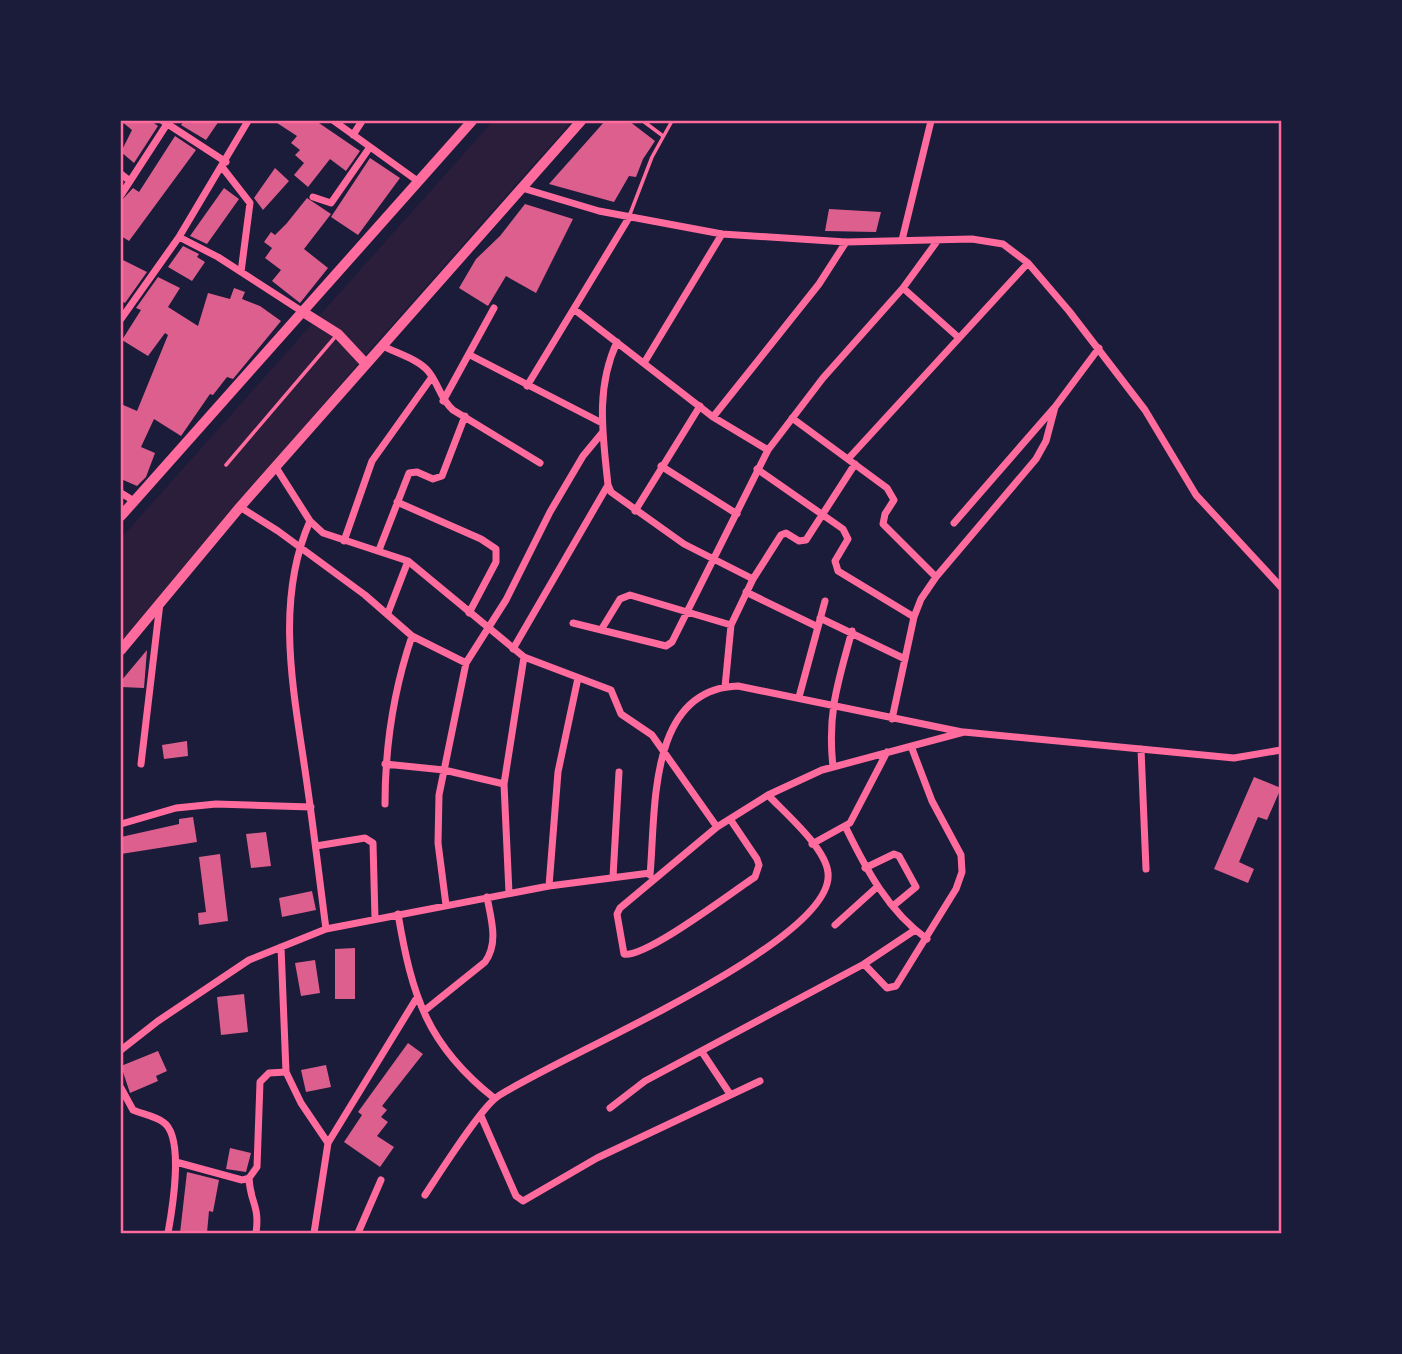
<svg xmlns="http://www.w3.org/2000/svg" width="1402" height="1354" font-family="'Asap Condensed',sans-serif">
<rect width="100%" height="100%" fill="#1b1b3a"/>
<!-- green -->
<path fill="#2a1e3b" d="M493 121H572L375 344 121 642V538Z"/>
<!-- building -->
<path fill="#dd5f8e" d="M121 121H151L158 126 134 163 121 152 132 130Z
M184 121H219L206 140 181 125Z
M274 121H316L360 151 346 171 330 159 308 187 294 175 304 163 295 155 300 150 291 143 297 136Z
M605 121H629L655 141 643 159 636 177 629 176 614 202 549 184Z
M175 136 196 150 129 241 121 236V201L133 188 139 192Z
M370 158 400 178 358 235 331 217Z
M275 168 289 181 263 210 254 198Z
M224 188 239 199 207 244 190 236Z
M307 198 331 214 304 249 328 268 300 303 272 281 281 270 265 258 272 248 264 242 271 232 275 235 287 223Z
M525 204 573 219 536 293 506 276 488 306 459 288 476 259 500 236Z
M829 209 881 212 876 232 825 231Z
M183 246 199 254 197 257 205 262 192 281 168 267Z
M121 259 147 272 125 303 121 301Z
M158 277 180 288 168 307 198 326 208 293 230 299 234 288 245 292 242 299 260 306 281 321 233 379 227 377 213 395 210 394 181 436 154 419 141 447 155 453 146 477 137 486 121 479V404L137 411 168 335 165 333 148 356 122 340 141 310 136 308Z
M147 650 144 688 121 687V681Z
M187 741 188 756 164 759 162 745Z
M1254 777 1281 788 1267 820 1258 817 1239 862 1254 869 1248 883 1214 869Z
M193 817 197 842 121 854V837L179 824V819Z
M266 832 271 866 251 868 246 834Z
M220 854 228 921 199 925 198 913 206 912 199 857Z
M312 891 316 910 282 917 279 898Z
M355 948V999H335V949Z
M315 960 320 993 301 996 295 963Z
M244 994 248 1032 221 1035 217 997Z
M408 1043 423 1054 382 1106 387 1110 381 1117 388 1122 377 1136 394 1147 380 1167 344 1142 362 1115 358 1112Z
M158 1051 167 1071 156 1076 158 1081 130 1093 121 1066Z
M326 1065 331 1087 306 1092 301 1070Z
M230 1148 251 1153 246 1172 226 1169Z
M187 1172 219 1180 213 1212 209 1211 207 1233H180Z"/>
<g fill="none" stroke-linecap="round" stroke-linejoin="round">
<!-- service -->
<path stroke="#ff6b9d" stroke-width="3.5" d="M643 121 663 136
M630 214 652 157 672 121
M226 465 336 336"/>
<!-- minor -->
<path stroke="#ff6b9d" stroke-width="7" d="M163 121 226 162
M334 121 419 182
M353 135 362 121
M222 167 250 203 241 272
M121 174 130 181
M522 188 599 211 722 234 846 242 972 239 1003 244 1028 263 1069 311 1145 410 1196 495 1281 587
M121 195 167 124
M313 197 331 203 370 147
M179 237 218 257 303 312
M902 240 931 121
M903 288 958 337
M575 310 713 417 768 450
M121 319 179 237 248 121
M617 342C595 389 603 436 608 485L611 492 684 544 753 579
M383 346C396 353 418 359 428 371 439 384 440 399 453 410L540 463
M470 355 602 423
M644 363 722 234
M527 386 630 216
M443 401 494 308
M713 417 819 284 846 242
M792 418 887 488 894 500 885 514 883 524 936 577
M848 459 1028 263
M275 466 310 521 323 533 408 561 524 657 611 690 621 714 652 735 717 827
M661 466 737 514
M757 469 843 529 848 539 835 561 838 571 914 617
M121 493 134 501
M397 502 481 539 496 549V562L469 613
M240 507 278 531 365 595 412 636 466 663
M635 511 700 406
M310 521C275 600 293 688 305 770 313 823 319 876 326 929
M954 523 1054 408
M344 541 372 461 432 377
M379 550 409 473 417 472 433 479 442 476 465 416
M746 592 818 627
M388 613 408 561
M820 618 905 659
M573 623 666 646 672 642 768 450 823 378 903 288 938 240
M601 630 620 599 630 595 731 625
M513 649 608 485
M725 687 731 625 753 579 781 535 786 533 799 541 806 540 855 464
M799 697 825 601
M892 719 914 617 921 599 936 577 1036 459 1046 441 1055 407 1099 348
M1141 749 1146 869
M141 764 160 603
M385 764 444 770 504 784
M833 767C827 713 838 682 852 631
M385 804C385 745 393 692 412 636
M730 819 757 859 759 865 755 877C732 892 646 958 624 954L617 914 620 908 717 827 768 795 822 770 964 732 1234 758 1281 750
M121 824 176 808 216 804 311 807
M846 828C866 869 888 911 927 939
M812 844 850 823 887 752
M316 846 365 838 373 843 375 919
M865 868 894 854 899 856 916 887 893 906
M650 875C656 811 647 689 738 686L962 732
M613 877 619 772
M549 886 558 772 578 678
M509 893 504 784 524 657
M446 905 438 843 439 795 466 663 506 600 550 512 583 456 602 433
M398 914C412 996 427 1045 494 1098
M835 925 877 887
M281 947 286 1072 301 1103 328 1143
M864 964 887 988 896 986 956 889 962 872 961 855 932 801 911 746
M424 1011 485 962C499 943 491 919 487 897
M121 1050 158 1021 249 960 326 929 549 886 650 873
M702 1052 730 1094
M121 1088 133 1110C142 1114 155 1116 163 1122 185 1136 172 1211 168 1233
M610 1108 645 1081 864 964 915 930
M481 1116 516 1196 523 1201 597 1158 760 1081
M176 1162 242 1180 249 1178 257 1167 260 1082 269 1073 286 1072
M249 1178C250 1203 260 1205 256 1233
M425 1195C439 1174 480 1109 497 1097 552 1059 836 943 828 873 826 848 785 813 768 795
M314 1233 328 1143 416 999
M358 1233 381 1180"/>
<!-- primary -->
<path stroke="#ff6b9d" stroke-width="10" d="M303 312 338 334 366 364
M121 516 472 121
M121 650 240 507 581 121"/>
</g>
<!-- border -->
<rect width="1402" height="1354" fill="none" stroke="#1b1b3a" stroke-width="245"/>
<rect x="122" y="122" width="1158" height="1110" fill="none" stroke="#ff6b9d" stroke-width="2.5"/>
</svg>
